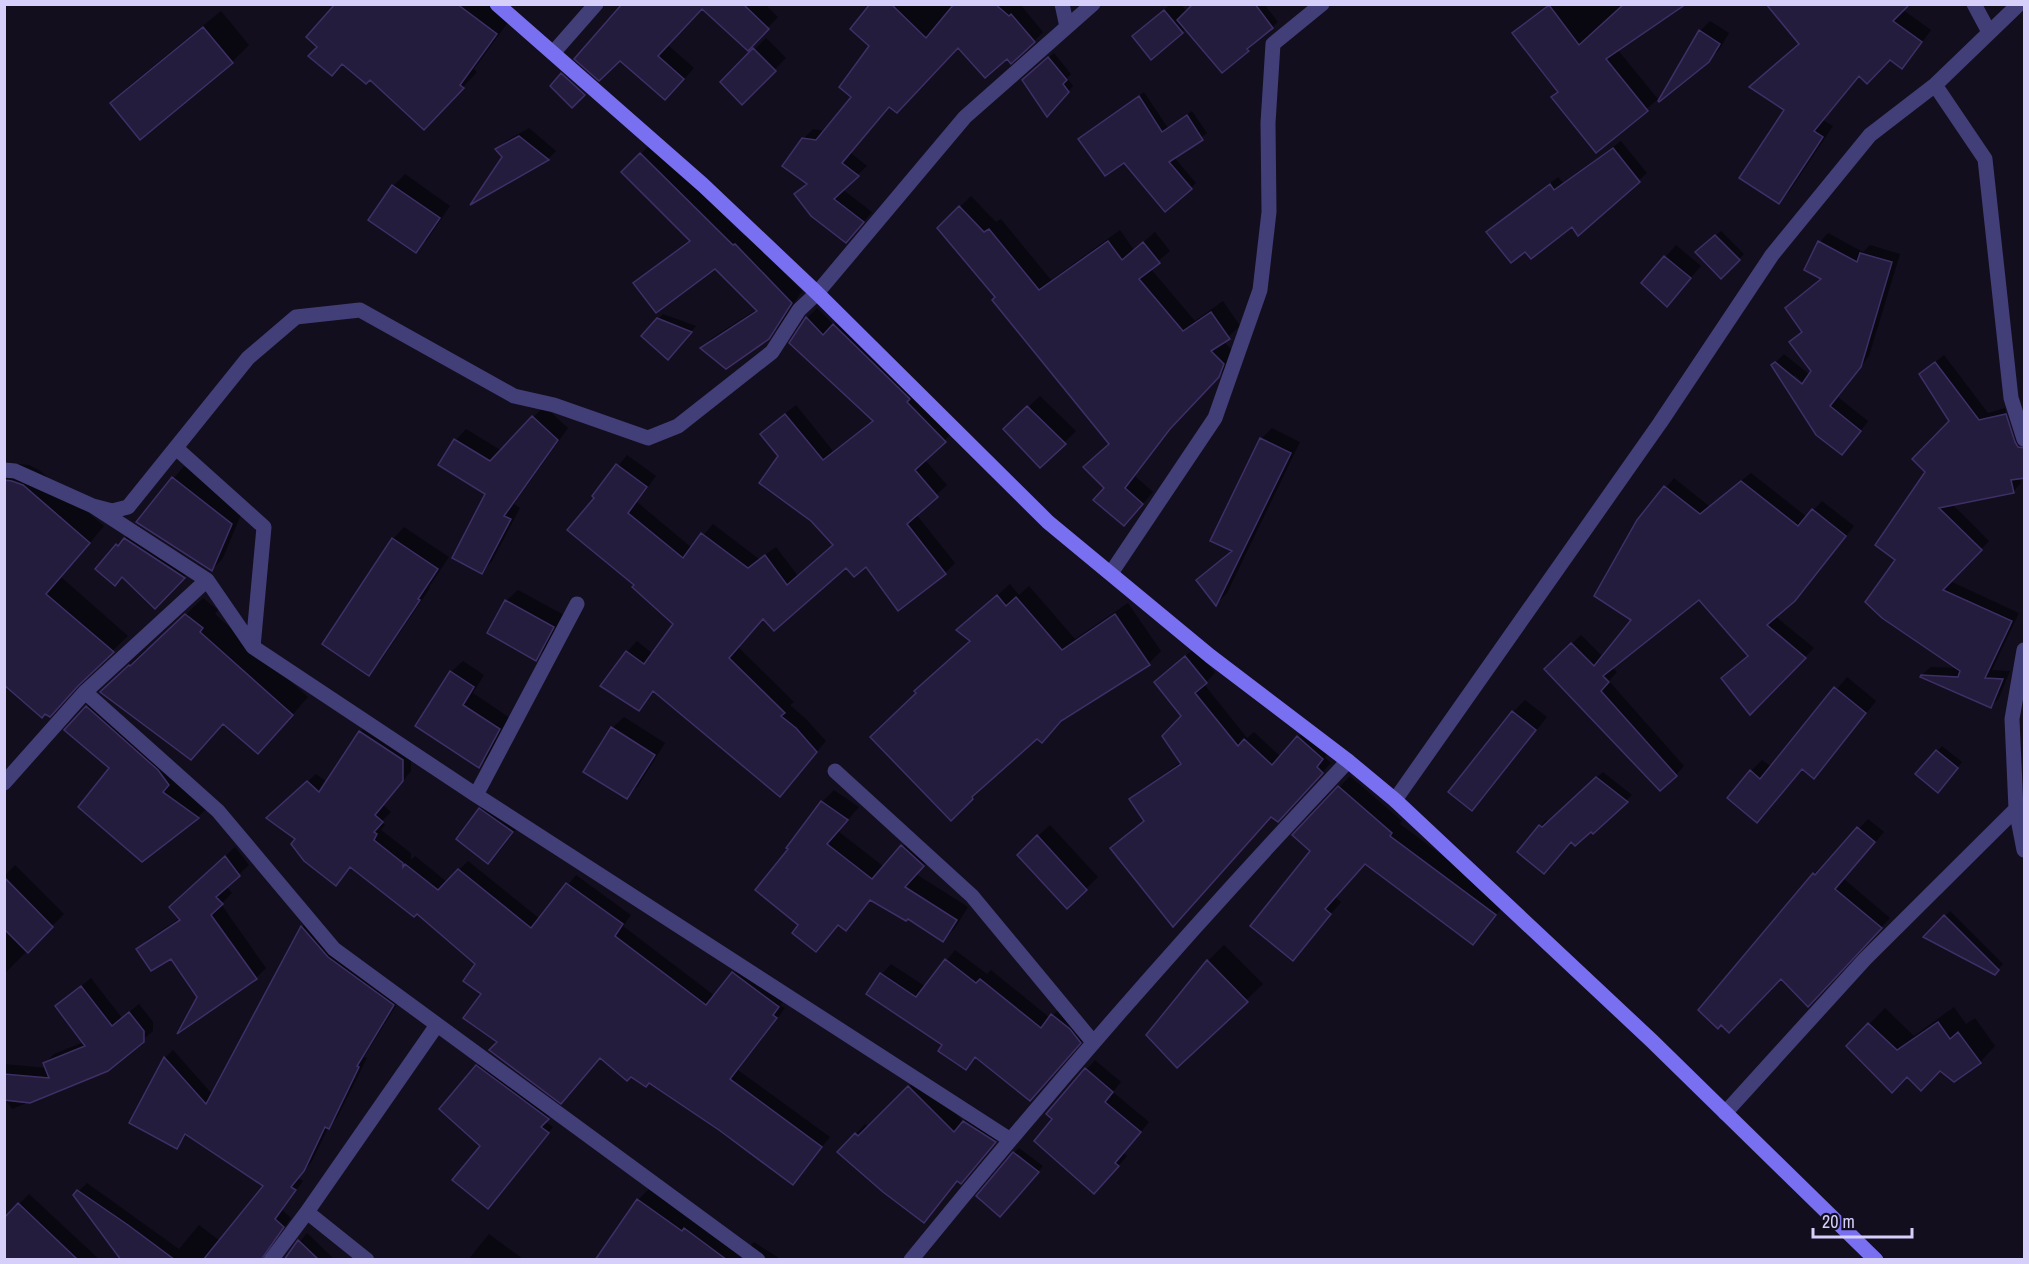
<svg xmlns="http://www.w3.org/2000/svg" width="2029" height="1264" font-family="'Archivo Narrow',sans-serif">
<rect width="100%" height="100%" fill="#120e1e"/>
<!-- shadow -->
<path fill="#0007" fill-rule="evenodd" d="M337 4H492L511 18 474 69 477 72 439 113 343 63 332 74 319 47Z
M656 4H765L778 17 758 38 703 7 668 45 694 68 676 88 612 52Z
M872 4H1020L1043 32 1034 41 1008 56 959 46 890 105 851 153 867 166 842 189 872 212 855 232 796 194 808 183 803 139 813 129 825 131 853 97 871 46Z
M1171 4H1181L1187 12 1195 4H1264L1278 22 1252 43 1253 45 1248 50 1186 28 1151 58 1134 36Z
M1548 4H1681L1617 49 1658 99 1597 151 1559 92 1514 33Z
M1903 10 1931 30 1912 56 1901 67 1890 58 1860 75 1823 120 1833 126 1789 192 1779 202 1786 109Z
M221 11 249 45 232 62 112 104 129 86Z
M1710 21 1729 33 1719 50 1708 61 1700 31Z
M766 38 786 58 742 103 722 82Z
M1054 53 1071 74 1067 78 1073 86 1052 110 1029 75Z
M1144 92 1168 128 1192 111 1207 133 1174 157 1196 183 1191 188 1124 161 1086 134Z
M529 128 556 151 548 159 497 149 506 141Z
M1621 141 1647 173 1578 234 1573 225 1526 250 1488 232 1558 177 1563 183Z
M652 143 744 236 746 234 802 291 779 326 768 338 702 348 712 338 757 309 715 267 635 284 646 273 690 240 623 172Z
M405 174 450 206 427 240 415 251 370 220 393 186Z
M971 196 996 222 1001 219 1051 280 1120 230 1134 250 1155 232 1170 251 1150 268 1195 321 1223 301 1240 326 1223 341 1234 352 1230 364 1181 416 1135 476 1153 492 1135 513 1106 488 1110 443 997 297 939 228Z
M1721 231 1744 254 1721 277 1702 247Z
M1828 233 1863 252 1870 245 1900 254 1869 356 1838 397 1868 421 1850 445 1773 365 1784 354 1810 375 1813 371 1791 343 1804 331 1787 308 1823 278 1806 269 1820 242ZM1794 375 1809 387 1807 390 1794 379Z
M1676 245 1701 266 1667 305 1643 283Z
M817 308 834 325 844 315 954 431 925 460 947 485 916 514 955 563 945 573 866 564 847 566 764 617 738 647 794 702 790 705 806 719 826 741 780 795 655 691 639 709 602 686 627 652 637 641 653 654 675 624 636 585 594 496 627 455 656 476 637 502 692 548 713 524 759 559 776 547 798 576 835 544 780 456 772 424 796 405 833 451 874 420 791 343 807 318Z
M663 314 696 326 673 352 658 319Z
M1944 355 1988 413 2005 408 2021 483 2013 492 1952 504 1989 541 1950 581 2019 613 1992 670 2010 671 1999 698 1991 707 1922 675 1931 667 1959 668 1897 560 1927 472 1951 422 1921 374Z
M1040 396 1076 431 1040 466 1005 429Z
M544 406 568 428 514 504 520 508 492 561 482 572 487 494 440 465 456 440 466 429 502 451Z
M1272 428 1300 442 1227 593 1216 604 1198 580 1233 550 1212 540 1262 438Z
M18 464 29 465 39 470 104 526 61 577 128 636 87 675 4 540V477Z
M184 466 242 512 223 558 212 570 138 522Z
M1751 473 1807 517 1822 501 1854 526 1804 591 1775 616 1814 648 1750 712 1723 678 1749 655 1700 598 1612 667 1617 672 1609 681 1684 766 1676 775 1546 669 1581 635 1603 657 1633 620 1639 521 1674 478 1709 506Z
M404 527 449 557 429 587 430 588 380 662 368 674 324 644 393 539Z
M130 533 189 572 155 607 117 545Z
M1010 584 1019 595 1029 586 1075 639 1128 603 1161 651 1149 663 1064 717 1042 741 1037 737 951 819 971 640 958 630Z
M518 590 564 615 547 647 536 659 506 601Z
M203 598 218 610 215 614 308 697 274 736 224 723 191 758 118 675 146 649 148 651Z
M1195 648 1215 673 1204 684 1247 738 1254 732 1281 757 1307 728 1331 749 1325 757 1331 763 1286 811 1112 848 1145 820 1131 800 1140 791 1181 762 1183 716 1165 673Z
M463 661 484 675 473 693 510 718 490 755 479 766 451 672Z
M1847 677 1876 701 1825 766 1813 777 1803 768 1757 821 1751 771 1762 760 1772 767Z
M98 695 209 806 198 817 142 860 112 768 87 707Z
M1525 700 1547 717 1483 798 1472 809 1450 792 1513 712Z
M624 717 665 743 638 786 626 797 612 728Z
M369 723 411 751V771L383 805 391 812 381 822 385 825 381 830 411 853V860L415 856 447 882 468 861 540 919 576 875 631 915 623 926 715 996 742 964 787 997 780 1005 785 1008 738 1070 830 1137 793 1183 720 1129 649 1081 601 1057 570 1093 499 1042 483 993 477 963 417 912 351 866 344 875 297 839 277 809 316 774 327 782 360 732Z
M1942 746 1962 762 1943 786 1937 751Z
M1603 772 1632 795 1593 831 1591 830 1571 840 1519 852 1546 820 1548 822Z
M1350 776 1402 821 1400 824 1506 903 1473 943 1366 862 1335 897 1341 902 1293 959 1312 851 1294 835Z
M834 790 859 807 838 831 884 867 915 834 935 853 916 874 968 907 955 928 943 940 908 918 872 899 846 929 839 924 816 950 800 925 790 849 822 802Z
M491 798 523 820 500 851 488 862 480 809Z
M1868 819 1884 832 1844 879 1890 918 1817 996 1781 978 1700 1010 1814 874 1824 865 1825 866Z
M1050 825 1098 877 1067 907 1030 843Z
M235 847 249 865 226 886 232 893 221 904 266 968 256 978 181 1029 198 997 171 956 138 949 148 939 180 918 181 897Z
M15 865 64 914 4 974V876Z
M1950 911 2003 964 1995 973 1925 936Z
M310 919 336 949 402 996 364 1057 367 1058 337 1118 329 1126 312 1161 298 1178 303 1181 282 1210 291 1218 269 1249 273 1260H123L75 1195 87 1183 179 1249 199 1225 220 1241 265 1186 187 1134 177 1147 131 1123 165 1058 173 1050 213 1095 302 927Z
M1224 945 1263 984 1177 1066 1148 1035 1208 961Z
M955 950 987 974 991 970 1050 1018 1062 1006 1089 1032 1040 1090 977 1056 966 1068 944 1045 868 994 882 974 891 964 926 987Z
M91 978 122 1018 139 1004 153 1022V1031L107 1070 12 1109 4 1099V1064L47 1068 45 1063 54 1054 84 1042 57 1006Z
M1954 1007 1966 1024 1975 1018 1995 1046 1980 1062 1908 1076 1848 1046 1885 1008 1914 1036Z
M1095 1060 1121 1082 1113 1092 1149 1122 1123 1153 1127 1156 1103 1183 1054 1119 1048 1113Z
M482 1061 553 1113 545 1121 553 1127 493 1202 482 1145 463 1082Z
M919 1077 964 1122 973 1112 1004 1132 971 1172 959 1180 924 1221 839 1152 865 1124 869 1127Z
M1019 1148 1043 1166 1006 1210 1014 1153Z
M654 1184 749 1248 754 1242 782 1260H601L638 1200Z
M29 1194 100 1260H4L19 1204Z
M307 1233 335 1260H285Z
M489 1234 523 1259 468 1260Z"/>
<!-- building -->
<path fill="#241c3d" stroke="#3e3067" stroke-width="1.5" d="M335 4H457L497 34 460 85 464 88 424 130 370 80 366 84 342 64 332 76 308 56 317 47 306 37Z
M622 4H743L769 29 748 51 702 9 658 56 684 79 665 100 620 61 599 81 574 59Z
M870 4H891L926 38 954 4H995L1009 16 1011 14 1035 42 1011 64 1007 59 985 78 958 48 897 113 889 107 842 163 859 176 834 199 864 222 846 243 811 216 794 194 807 184 782 166 802 138 816 140 851 97 839 87 869 46 850 29Z
M1193 4H1255L1273 28 1247 49 1249 51 1222 73 1177 20Z
M1624 4H1686L1606 59 1648 111 1596 153 1551 97 1558 92 1512 33 1549 5 1579 45Z
M1766 4H1910L1893 21 1922 42 1902 69 1890 60 1867 84 1859 76 1814 131 1823 137 1779 204 1739 178 1784 110 1749 87 1799 44Z
M1164 10 1183 33 1151 60 1132 36Z
M203 27 233 63 140 140 110 103Z
M1699 30 1720 44 1709 62 1659 102 1658 101Z
M753 48 776 71 742 105 720 82Z
M1048 57 1067 80 1063 84 1069 92 1047 117 1022 80Z
M561 73 585 95 572 108 550 86Z
M1139 96 1162 132 1187 115 1203 140 1169 162 1192 189 1165 212 1124 163 1105 176 1078 139Z
M519 136 549 160 470 205 502 157 495 149Z
M1613 148 1640 182 1578 236 1572 227 1531 259 1525 252 1511 263 1486 232 1550 184 1554 190Z
M640 153 733 245 735 244 792 303 769 339 726 369 700 348 757 311 715 269 656 313 633 283 690 241 621 172Z
M392 185 440 218 416 253 368 220Z
M959 206 984 232 989 229 1039 290 1108 241 1122 260 1143 242 1160 263 1139 279 1183 331 1211 312 1230 339 1211 351 1224 364 1219 377 1170 429 1125 488 1143 504 1124 526 1093 500 1104 488 1083 467 1109 444 992 300 995 297 937 228Z
M1715 235 1740 260 1721 279 1695 252Z
M1818 241 1857 262 1860 253 1892 262 1861 367 1830 406 1861 431 1842 455 1816 435 1771 365 1775 362 1802 384 1811 371 1789 342 1802 332 1785 308 1821 279 1804 270Z
M1664 256 1691 278 1667 307 1641 283Z
M806 317 823 335 833 324 910 399 907 402 946 442 915 470 938 497 907 524 946 574 898 611 866 567 854 577 846 568 774 631 763 619 729 658 785 713 781 716 796 728 817 752 780 797 653 691 639 711 600 686 626 651 644 664 673 624 632 587 634 585 567 530 594 498 592 496 616 464 647 487 628 513 683 558 701 533 748 568 765 555 787 585 833 545 811 521 759 483 778 456 760 434 785 414 823 460 873 421 789 343Z
M657 318 692 332 668 360 641 336Z
M1935 362 1979 420 2006 414 2015 442 2018 447 2025 448V478L2011 480 2014 493 1939 508 1982 550 1943 590 2012 621 1985 678 2003 679 1991 708 1920 677 1921 675 1958 677 1960 671 1882 618 1865 602 1895 560 1875 545 1925 472 1912 459 1949 421 1919 374Z
M1027 406 1066 444 1040 468 1003 429Z
M532 416 558 440 504 516 511 519 482 574 452 558 485 494 438 465 454 439 490 461Z
M1260 438 1291 453 1216 606 1196 580 1232 551 1210 541Z
M172 477 232 524 212 571 136 522Z
M4 480 12 481 23 485 90 543 46 594 114 652 78 686 50 717 45 714 42 718 4 685Z
M1741 481 1798 526 1812 509 1846 536 1795 601 1767 625 1806 658 1750 715 1721 678 1748 656 1699 600 1603 676 1609 682 1601 691 1677 776 1660 791 1544 669 1571 643 1594 666 1631 620 1594 596 1637 520 1664 486 1700 514Z
M124 538 185 578 155 609 122 577 115 586 95 569 116 544 118 546Z
M392 538 438 569 418 599 420 600 369 676 322 644Z
M997 595 1006 606 1016 597 1062 650 1115 614 1150 665 1061 721 1042 743 1037 739 972 797 973 799 951 821 870 737 916 693 914 691 970 641 956 630Z
M505 600 554 627 536 661 487 633Z
M185 614 203 628 200 632 293 715 258 754 223 724 191 760 100 692 129 665 130 666Z
M1185 656 1207 683 1195 693 1238 746 1244 739 1272 765 1297 736 1323 759 1317 767 1323 773 1278 822 1271 817 1173 927 1110 848 1144 821 1129 799 1181 764 1162 736 1181 716 1154 682Z
M450 671 474 687 463 705 500 729 479 768 415 726Z
M1834 687 1866 713 1814 779 1802 769 1757 823 1727 798 1750 770 1760 779Z
M86 706 158 770 169 785 163 792 199 818 142 862 78 807 109 768 64 730Z
M1512 711 1536 730 1472 811 1448 792Z
M611 727 655 755 627 799 583 772Z
M359 731 403 760V781L375 815 383 822 374 832 377 834 374 840 403 863V867L405 864 438 890 458 869 531 928 566 883 623 924 615 936 706 1005 732 972 779 1007 773 1015 777 1018 730 1079 822 1147 793 1185 719 1130 649 1083 646 1087 631 1077 627 1081 600 1058 561 1104 489 1050 497 1042 463 1018 481 994 463 981 475 964 417 914 414 917 350 867 336 886 304 861 291 844 295 839 266 818 307 781 319 792Z
M1936 750 1958 768 1938 793 1915 774Z
M1596 777 1628 802 1593 834 1591 832 1575 846 1571 842 1544 874 1517 852 1539 825 1542 827Z
M1338 786 1392 833 1390 836 1496 915 1473 945 1365 864 1325 909 1331 914 1293 961 1250 926 1310 851 1292 835Z
M821 801 848 820 827 844 872 879 901 845 924 866 905 887 957 920 943 942 908 919 906 921 870 900 846 931 838 925 816 952 792 933 798 925 755 890 788 849 786 848Z
M479 808 513 832 488 864 456 839Z
M1857 827 1875 842 1835 889 1882 928 1808 1007 1781 979 1729 1033 1721 1025 1718 1029 1698 1010 1813 873 1815 875Z
M1037 835 1087 890 1067 909 1017 855Z
M225 856 240 876 216 897 223 904 211 915 257 979 177 1034 197 997 171 959 151 971 136 949 180 920 169 907Z
M4 877 53 927 28 953 4 929Z
M1944 915 1999 970 1995 975 1923 937Z
M301 926 328 957 394 1005 357 1066 359 1067 329 1129 325 1127 304 1171 291 1187 296 1190 275 1219 284 1227 261 1260H203L263 1186 185 1134 177 1149 129 1123 164 1057 206 1104Z
M945 959 976 983 980 979 1041 1028 1051 1014 1070 1029 1081 1043 1030 1101 975 1057 966 1070 938 1051 942 1045 866 994 880 973 916 997Z
M1207 960 1248 1002 1177 1068 1146 1035Z
M81 986 112 1026 129 1012 144 1031V1042L108 1071 30 1103 4 1100V1074L49 1078 43 1063 85 1046 55 1006Z
M1938 1022 1950 1039 1958 1032 1981 1063 1954 1082 1940 1071 1921 1091 1907 1077 1892 1093 1846 1046 1868 1023 1897 1050Z
M476 1065 549 1119 541 1127 549 1133 488 1209 452 1180 480 1146 439 1109Z
M1085 1068 1113 1092 1105 1102 1141 1132 1115 1163 1119 1166 1094 1194 1034 1141 1052 1119 1046 1114Z
M908 1086 954 1132 963 1121 996 1142 961 1184 957 1181 924 1223 883 1192 837 1152 855 1133 858 1136Z
M1013 1152 1039 1172 1000 1217 976 1196Z
M77 1190 128 1225 175 1260H121L73 1195Z
M637 1199 682 1231 684 1228 727 1260H595Z
M18 1203 78 1260H4V1218Z
M298 1240 319 1260H284Z"/>
<g fill="none" stroke-linecap="round" stroke-linejoin="round">
<!-- street -->
<path stroke="#423e78" stroke-width="15" d="M1062 4 1067 27
M1974 4 1989 32
M553 53 596 4
M1935 85 1985 159 2011 398 2024 439
M176 448 264 527 253 647
M4 470 15 471 93 506 207 580 253 647 476 795 1009 1139
M93 506 112 511 128 507 248 358 296 317 360 310 514 396 554 405 648 438 678 426 772 352 799 310 817 293 965 117 1093 4
M1111 573 1215 418 1260 290 1269 212 1268 123 1273 44 1322 4
M2024 650 2012 719 2016 809 2024 850
M85 692 218 811 334 949 758 1260
M835 771 972 896 1093 1042
M4 783 85 692 207 580
M476 795 577 604
M1395 800 1660 423 1772 255 1870 135 1935 85 2019 4
M1725 1113 1865 959 2016 809
M307 1212 367 1260
M271 1260 307 1212 437 1025
M911 1260C1051 1088 1196 922 1348 761"/>
<!-- secondary -->
<path stroke="#7970f1" stroke-width="15" d="M497 4 703 185 817 293 1048 522 1210 656 1348 761 1395 800 1652 1041 1876 1260"/>
</g>
<!-- border -->
<rect width="2029" height="1264" fill="none" stroke="#d6cffa" stroke-width="12"/>
<!-- scale -->
<path d="M1813 1228v9h99v-9" fill="none" stroke="#d6cffa" stroke-width="3"/>
<text x="1822" y="1228" font-size="18" fill="#d6cffa" stroke="#120e1e" stroke-width="4.5" paint-order="stroke">20 m</text>
</svg>
